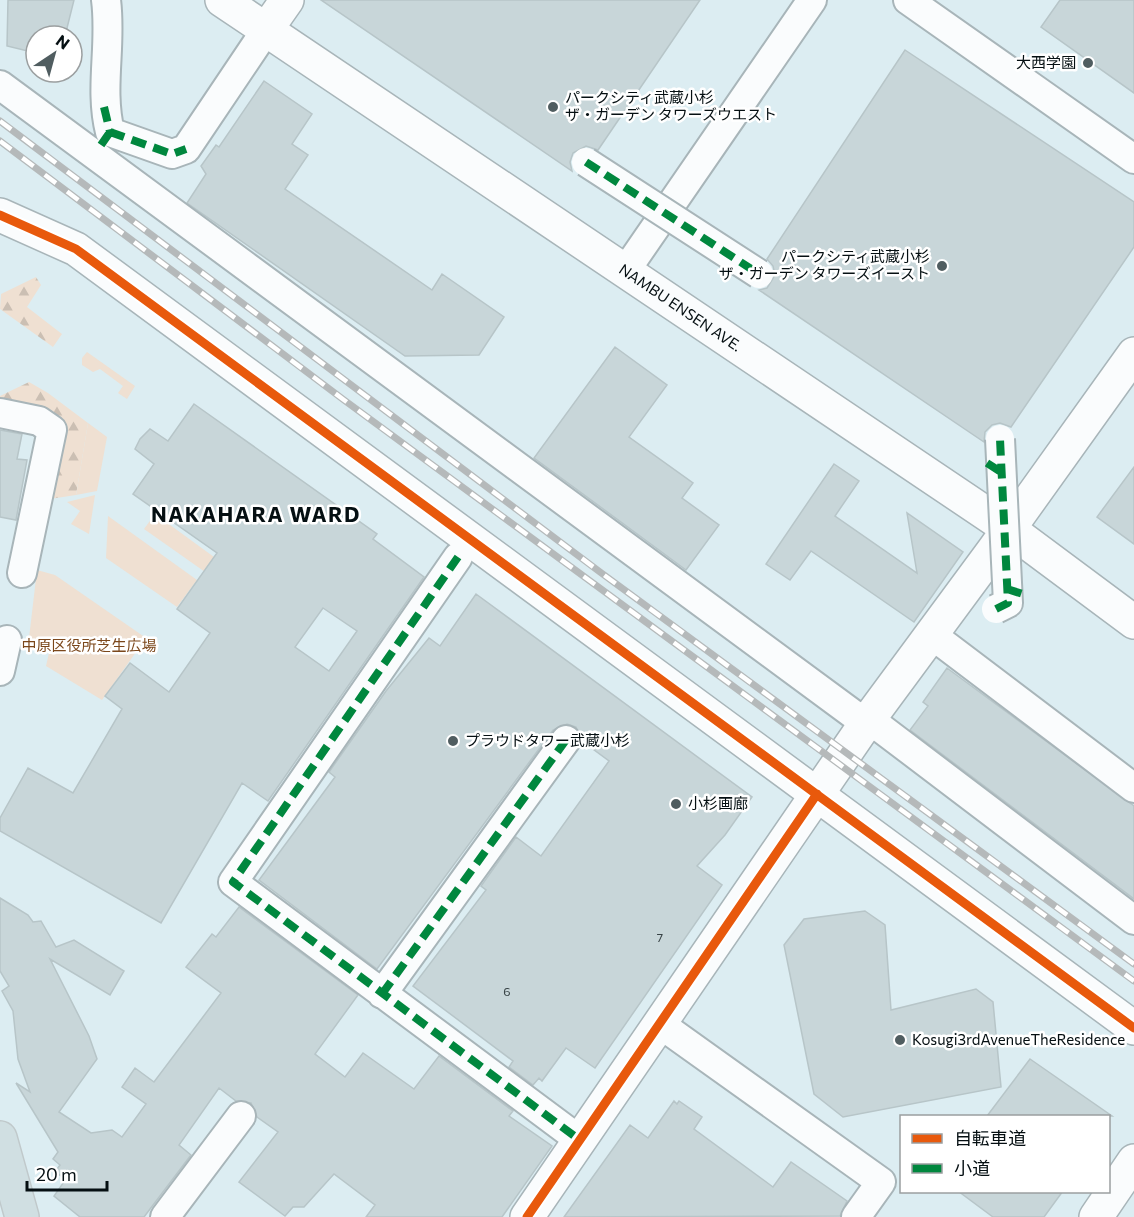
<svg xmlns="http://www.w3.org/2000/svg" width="1134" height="1217" font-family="Commissioner,'Noto Sans JP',sans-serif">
<defs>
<pattern id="forest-firs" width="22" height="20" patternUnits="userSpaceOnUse" patternTransform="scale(1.5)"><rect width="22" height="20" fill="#efe0d2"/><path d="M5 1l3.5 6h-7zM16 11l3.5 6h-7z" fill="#cbbfb3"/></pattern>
</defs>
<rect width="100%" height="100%" fill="#dcedf2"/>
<!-- forest -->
<path fill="url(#forest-firs)" d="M36 277 41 285 27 307 62 334 53 347 0 309 1 294Z
M29 382 48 393 88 423 76 495 50 499 65 426 0 400V396Z"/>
<!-- green -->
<path fill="#efe0d2" d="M87 352 135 386 127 399 118 393 123 386 100 369 93 372 82 365V358Z
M88 423 107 437 97 491 76 495Z
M95 495 89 534 71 524 80 511 67 502Z
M155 514 225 565 215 579 144 529Z
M108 516 197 580 177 607 106 558Z
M37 570 55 575 146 638 102 700 46 666 49 653 29 638Z"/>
<!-- building -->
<path fill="#c8d6d9" stroke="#b7c5c8" stroke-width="1.5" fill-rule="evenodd" d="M8 0H74L65 36H36V53L7 46Z
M321 0H700L598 150 586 146 573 153 570 162 572 171Z
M1060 0H1134V93L1041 27Z
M905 50 1134 202V247L1011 427 1000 423 992 425 985 432 984 442 759 290 767 288 775 275 773 266 767 259Z
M264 81 312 114 292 144 308 155 285 189 432 290 442 274 504 317 479 355 405 356 187 203 206 174 201 166 216 145 219 147Z
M615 347 667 385 629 437 693 483 682 498 719 525 686 570 534 458Z
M194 404 377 534 373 539 424 577 268 801 242 783 161 923 0 831V818L28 768 73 793 122 709 105 696 130 663 169 692 210 633 177 609 217 553 133 494 154 464 135 449 140 439 150 429 168 441ZM323 608 357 631 329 671 295 647Z
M0 430 22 434 17 459 27 460 16 520 0 517Z
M834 464 859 481 835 516 917 573 907 513 963 552 914 622 811 551 790 580 766 564Z
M1134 467V544L1097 517Z
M476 594 752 797 725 835 697 866 722 885 595 1068 566 1048 542 1081 539 1078 533 1085 509 1067 513 1061 413 986 486 890 481 886 516 837 541 856 609 761 582 741 576 727 567 724 553 730 377 969 259 880 335 777 329 772 386 691 429 638 440 646Z
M947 668 1134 806V899L910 730 928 706 923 702Z
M0 898 28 915 33 922 41 921 56 947 74 940 124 971 110 995 50 959 89 1036 97 1059 59 1112 91 1133 112 1130 122 1137 146 1104 122 1087 135 1068 154 1082 221 993 186 967 212 934 216 937 239 907 358 995 315 1054 345 1077 363 1053 414 1089 439 1056 513 1111 509 1116 552 1146 502 1217H366L375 1205 334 1174 304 1207H293L285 1216 239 1182 278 1132 257 1117 251 1103 236 1101 219 1088 179 1145 191 1155 144 1217H80L54 1196 66 1179 55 1172 60 1165 53 1159 58 1152 16 1083 30 1092 18 1059 13 1011 2 991 9 986 0 971Z
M865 911 885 925 891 1010 976 989 993 1002 1001 1087 843 1117 814 1094 784 945 804 919Z
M1030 1059 1112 1116H987Z
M674 1101 677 1104 679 1101 702 1117 694 1129 773 1187 791 1162 847 1201 840 1216 564 1217 630 1125 648 1138Z
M958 1191H1063L1044 1217H993Z"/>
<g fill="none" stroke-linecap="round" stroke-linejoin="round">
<defs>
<path id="street" d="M106 0C112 45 99 88 110 132
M908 0 1134 159
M0 85 853 714 882 729 1134 920
M110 132 172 154 186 149 266 30
M626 270 812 0
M0 413 39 421 52 430 22 573
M458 557 233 882 581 1141
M932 635 1134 788
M0 671 7 640
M382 994 566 740
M660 1024 881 1182 856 1217
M165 1217 241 1116"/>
<g id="secondary">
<path id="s1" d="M222 0 1009 529 1134 622"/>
<path d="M266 30 287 0"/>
<path d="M0 215 76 249 1134 1028"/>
<path d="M527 1217 866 723 993 551 1134 354"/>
<path d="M1096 1217 1134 1161"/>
</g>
<path id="highway" d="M0 1138 22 1217"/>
</defs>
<!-- street casing -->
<use href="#street" stroke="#a8b5b9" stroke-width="32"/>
<!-- secondary casing -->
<use href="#secondary" stroke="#a8b5b9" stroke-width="36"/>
<!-- highway casing -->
<use href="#highway" stroke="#c0c9cb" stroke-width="36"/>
<!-- street -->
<use href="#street" stroke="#fafcfd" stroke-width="28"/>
<!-- secondary -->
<use href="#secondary" stroke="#fafcfd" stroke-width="33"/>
<!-- highway -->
<use href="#highway" stroke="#d0dfe2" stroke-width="33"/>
<defs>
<path id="rail" d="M0 121 600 572 1134 964
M0 141 344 400 1134 981"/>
</defs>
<!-- rail casing -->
<use href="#rail" stroke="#b5b9ba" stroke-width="7"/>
<!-- rail -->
<use href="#rail" stroke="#fff" stroke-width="4.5" stroke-dasharray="14" stroke-linecap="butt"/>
<defs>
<path id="street-bridge" d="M586 162 759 274
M996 609 1008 603 1000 439"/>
</defs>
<!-- street-bridge casing -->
<use href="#street-bridge" stroke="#a8b5b9" stroke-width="32" stroke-linecap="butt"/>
<!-- street-bridge -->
<use href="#street-bridge" stroke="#fafcfd" stroke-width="28"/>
<!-- quiet -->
<path stroke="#00873e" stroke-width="8" stroke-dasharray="15 8" stroke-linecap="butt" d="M104 107 110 132
M110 132 172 154 186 149
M101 145 110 132
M586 162 759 274
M987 463 1001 472
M458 557 233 882 581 1141
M1007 589 1026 595
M996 609 1008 603 1000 439
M382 994 566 740"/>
<defs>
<path id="cycleway" d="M0 215 76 249 1134 1028
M527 1217 817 794"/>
</defs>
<!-- cycleway casing -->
<use href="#cycleway" stroke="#fff" stroke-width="13"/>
<!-- cycleway -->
<use href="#cycleway" stroke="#e8590c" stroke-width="9"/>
</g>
<!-- markers -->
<g fill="#505d60" stroke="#fff" stroke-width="2">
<circle cx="1088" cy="63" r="6"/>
<circle cx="553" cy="107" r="6"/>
<circle cx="942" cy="266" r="6"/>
<circle cx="453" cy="741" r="6"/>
<circle cx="676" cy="804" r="6"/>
<circle cx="900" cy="1040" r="6"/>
</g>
<g text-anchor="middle" stroke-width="5" stroke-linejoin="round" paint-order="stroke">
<!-- number labels -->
<g font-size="12" fill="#374245">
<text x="660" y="942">7</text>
<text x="507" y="996">6</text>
</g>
<!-- poi labels -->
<g font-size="15" fill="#050f12" stroke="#fff" text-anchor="start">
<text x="1076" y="68" text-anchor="end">大西学園</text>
<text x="565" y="103">パークシティ武蔵小杉<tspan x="565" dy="17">ザ・ガーデン タワーズウエスト</tspan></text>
<text x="930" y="262" text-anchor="end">パークシティ武蔵小杉<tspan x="930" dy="17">ザ・ガーデン タワーズイースト</tspan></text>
<text x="465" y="746">プラウドタワー武蔵小杉</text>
<text x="688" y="809">小杉画廊</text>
<text x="912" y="1045">Kosugi3rdAvenueTheResidence</text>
</g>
<!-- street labels -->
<g font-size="15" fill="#050f12" stroke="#fff">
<text dy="5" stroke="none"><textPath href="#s1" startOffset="552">NAMBU ENSEN AVE.</textPath></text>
</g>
<!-- park labels -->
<g font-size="15" fill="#7b471b" stroke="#fff">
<text x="89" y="651">中原区役所芝生広場</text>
</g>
<!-- district labels -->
<g font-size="21" font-weight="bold" letter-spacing="1.5" fill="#050f12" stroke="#fff">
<text x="256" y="522">NAKAHARA WARD</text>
</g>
</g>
<!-- legend -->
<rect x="900" y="1115" width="210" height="78" fill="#ffffff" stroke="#9b9fa0" stroke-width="1.5"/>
<rect x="912" y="1134" width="30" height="9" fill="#e8590c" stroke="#9b9fa0" stroke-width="1.5"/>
<text x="954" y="1145" font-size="18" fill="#050f12">自転車道</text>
<rect x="912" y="1164" width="30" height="9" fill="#00873e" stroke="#9b9fa0" stroke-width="1.5"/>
<text x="954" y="1175" font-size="18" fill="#050f12">小道</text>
<!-- north arrow -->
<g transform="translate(54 54) rotate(36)"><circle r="28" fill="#ffffff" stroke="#9b9fa0" stroke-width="1.5"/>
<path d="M0-4.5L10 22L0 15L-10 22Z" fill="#505d60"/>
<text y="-9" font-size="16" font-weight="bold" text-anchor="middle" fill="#050f12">N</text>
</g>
<!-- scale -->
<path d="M27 1181v9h80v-9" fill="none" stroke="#050f12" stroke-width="3"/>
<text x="36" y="1181" font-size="18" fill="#050f12" stroke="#ffffff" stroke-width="4.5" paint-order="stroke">20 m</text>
</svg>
